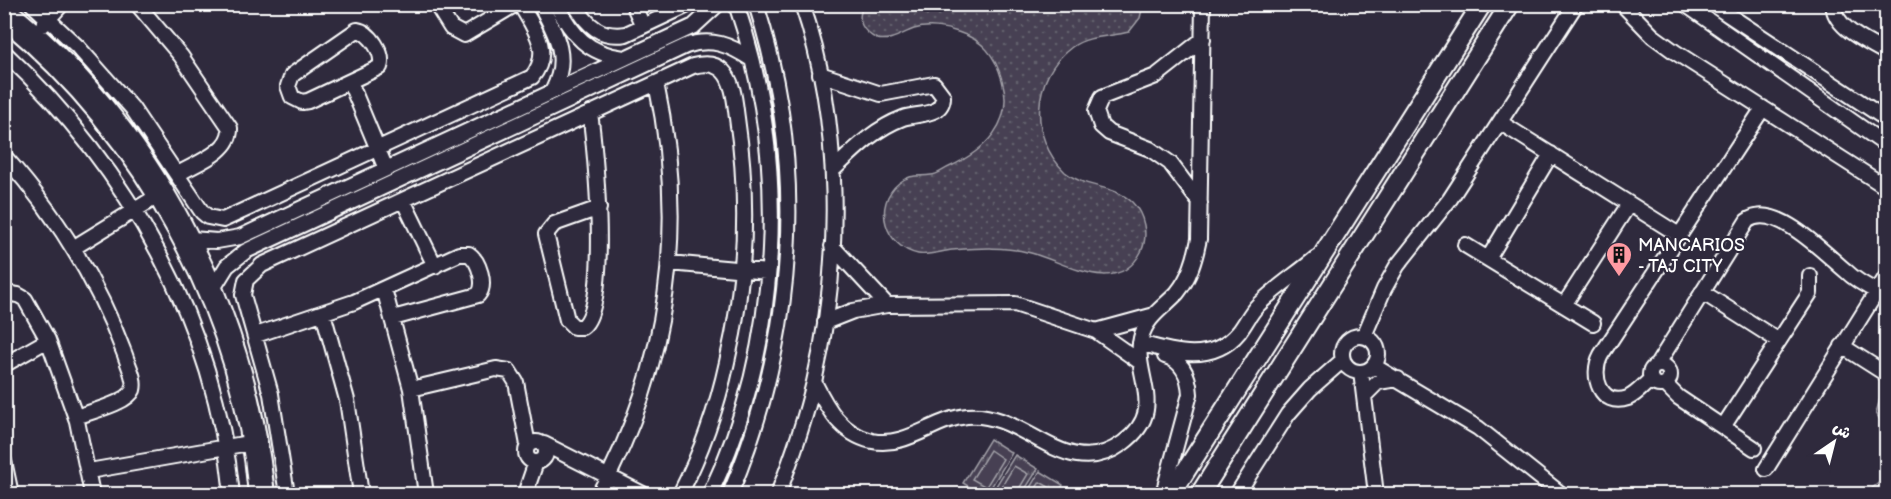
<svg xmlns="http://www.w3.org/2000/svg" width="1891" height="499" font-family="'Balsamiq Sans','Playpen Sans Arabic',sans-serif">
<defs>
<pattern id="grass-dots" width="8" height="8" patternUnits="userSpaceOnUse" patternTransform="scale(1.5)"><rect width="8" height="8" fill="#464152"/><path d="M2 2h.1M6 6h.1" fill="none" stroke="#625e6c" stroke-width="1.8" stroke-linecap="round"/></pattern>
<pattern id="park-tufts" width="24" height="20" patternUnits="userSpaceOnUse" patternTransform="scale(1.5)"><rect width="24" height="20" fill="#464152"/><path d="M3 7l-1-3M5 7V3M7 7l1-3M15 17l-1-3M17 17v-4M19 17l1-3" fill="none" stroke="#625e6c"/></pattern>
</defs>
<rect width="100%" height="100%" fill="#2f2a3d"/>
<filter id="ink" filterUnits="userSpaceOnUse"><feTurbulence type="fractalNoise" baseFrequency=".0167" numOctaves="2"/><feDisplacementMap in="SourceGraphic" scale="12" xChannelSelector="R" yChannelSelector="G"/><feConvolveMatrix kernelMatrix="1 2 1 2 8 2 1 2 1" color-interpolation-filters="sRGB"/></filter>
<g filter="url(#ink)">
<!-- grass -->
<path fill="url(#grass-dots)" stroke="#a2a0a8" stroke-width="1.5" d="M864 5H1143L1140 18 1129 32C1110 37 1089 35 1072 47 1031 77 1029 138 1065 172 1085 189 1113 184 1132 202 1144 214 1149 235 1141 252 1117 298 1065 262 1031 253 1005 246 979 248 952 250 942 251 928 256 918 254 885 247 872 205 899 183 911 173 919 177 931 175 937 175 944 169 949 167 984 151 1015 123 1002 80 995 55 983 40 958 32 945 27 928 25 914 29 902 33 891 42 877 39 863 32 855 20 864 5Z
M1881 395 1886 403V430L1876 413Z
M1886 477V494H1865Z"/>
<!-- park -->
<path fill="url(#park-tufts)" stroke="#a2a0a8" stroke-width="1.5" d="M990 439 1012 453 987 494H981L963 483Z
M1015 455 1038 469 1022 494H991Z
M1040 471 1063 485 1058 494H1026Z"/>
<!-- pitch -->
<path fill="#464152" stroke="#a2a0a8" stroke-width="1.5" d="M990 450 1003 459 986 487 972 479Z
M1014 466 1028 474 1016 494H997Z
M1040 482 1054 490 1051 494H1032Z"/>
<g fill="none" stroke-linecap="round" stroke-linejoin="round">
<defs>
<path id="minor" d="M32 4 78 47 132 108 202 212 208 217 223 220 532 77C553 51 534 28 520 4
M137 4 181 56 230 128C231 152 196 163 178 174
M436 4 451 28 464 35 516 4
M540 4C556 34 570 57 553 90
M556 4C572 35 588 54 624 58
M575 4C587 26 601 38 626 34L690 4
M633 4 643 26
M1622 4 1653 36 1675 52 1886 187
M1685 4 1886 145
M1712 4 1886 119
M1833 4C1834 29 1869 42 1886 53
M4 5C153 123 248 306 267 494
M4 21C143 137 241 313 256 494
M43 25 62 4
M357 30C370 32 385 54 380 67L308 101 302 102 292 97 288 86 292 75Z
M4 52C129 169 215 323 232 494
M820 74 881 94 934 84 943 96C943 117 917 113 903 118 874 129 855 149 833 170
M350 82 386 169
M590 113C595 147 611 309 582 327H574L567 320 546 234 554 224 599 208
M1501 123 1679 235
M4 156C56 214 98 282 125 355 128 365 136 379 133 390 128 403 89 412 76 417
M403 200 435 266
M1200 203 1170 163 1150 149 1109 133 1101 126 1096 111 1102 97 1156 76 1203 39
M192 239 217 241 240 237 694 26 718 4
M1465 245 1593 323
M832 246 887 305
M73 248 156 197
M1488 259 1551 154
M670 263 768 272
M214 287 227 266 246 251 686 46C711 37 730 45 751 59
M384 289 411 389 426 494
M1702 292 1779 341
M4 293 18 295 25 299 48 340 77 421 92 494
M1564 305 1629 204
M323 313 347 400 361 494
M825 322 853 311 887 305 1015 304 1096 331 1140 362
M1096 331 1151 316
M256 335 354 302 459 254H469C479 261 487 285 478 295L393 318
M1342 354a18 18 0 1 1 36 0a18 18 0 1 1-36 0Z
M1364 336 1384 289 1397 266 1450 199 1576 4
M1140 343C1174 353 1213 364 1239 332 1246 323 1250 313 1258 305 1275 288 1297 274 1316 258
M1842 346 1886 374
M1650 375a10 10 0 1 1 20 0a10 10 0 1 1-20 0Z
M4 365 48 340
M1657 365 1747 221C1775 200 1826 255 1846 271 1855 280 1866 286 1878 292
M1374 366 1478 428 1561 494
M1361 372 1376 494
M1651 379C1644 385 1637 394 1628 398 1600 408 1590 375 1601 355L1763 108
M814 382C827 408 841 434 872 441 907 448 934 419 967 416 1025 410 1065 485 1123 443 1169 409 1132 376 1141 338 1146 317 1163 308 1177 293 1190 277 1195 259 1199 239L1203 4
M1665 384 1678 397 1754 448
M411 389 496 369 509 371 516 382 528 445
M1364 396 1378 382 1398 379
M1723 427 1810 293V276
M526 452a10 10 0 1 1 20 0a10 10 0 1 1-20 0Z
M544 444 643 494
M4 461 11 494
M1766 469 1886 277
M89 471 249 443
M287 494 271 394 243 295 246 280 262 265 693 66C704 63 715 63 723 71 734 82 735 104 737 118 749 200 746 282 727 362 717 408 701 453 680 494
M525 494 536 462
M599 494C669 366 687 225 656 83
M710 494C781 345 790 161 736 4
M730 494C796 337 808 168 756 4
M778 494C792 458 805 420 814 382 842 264 842 120 802 4
M1163 494 1190 394C1189 376 1183 361 1165 356
M1237 494 1288 414 1310 389 1343 360"/>
<path id="major" d="M1171 494 1482 4
M1200 494 1510 4"/>
</defs>
<!-- minor casing -->
<use href="#minor" stroke="#fff" stroke-width="18"/>
<!-- major casing -->
<use href="#major" stroke="#fff" stroke-width="22"/>
<!-- minor -->
<use href="#minor" stroke="#2f2a3d" stroke-width="14"/>
<!-- major -->
<use href="#major" stroke="#2f2a3d" stroke-width="18"/>
</g>
</g>
<!-- icons -->
<defs>
<symbol id="building-pin" viewBox="-11 -11 22 30"><path d="M0 17L-7.5 6A9.5 9.5 0 1 1 7.5 6Z" fill="#ff9aa2" stroke="#2f2a3d"/><path d="M-4-6H4V6H1V3H-1V6H-4ZM-2.5-4.3h1.7v1.8h-1.7ZM.8-4.3h1.7v1.8H.8ZM-2.5-1h1.7V.8h-1.7ZM.8-1h1.7V.8H.8Z" fill="#111"/></symbol>
</defs>
<g fill-rule="evenodd">
<use href="#building-pin" x="1604" y="240" width="30" height="40"/>
</g>
<g text-anchor="middle" stroke-width="4.5" stroke-linejoin="round" paint-order="stroke">
<!-- poi labels -->
<g font-size="18" fill="#fff" stroke="#2f2a3d" text-anchor="start">
<text x="1638" y="251">MANCARIOS<tspan x="1638" dy="21">- TAJ CITY</tspan></text>
</g>
</g>
<!-- margin -->
<rect width="1891" height="499" fill="none" stroke="#2f2a3d" stroke-width="24"/>
<rect x="12" y="12" width="1867" height="475" fill="none" stroke="#fff" stroke-width="2" filter="url(#ink)"/>
<!-- north arrow -->
<g transform="translate(1834 442) rotate(35)" stroke="#2f2a3d" stroke-width="4.5" paint-order="stroke">
<path d="M0-4.5L10 22L0 15L-10 22Z" fill="#ffffff"/>
<text y="-9" font-size="16" font-weight="bold" text-anchor="middle" fill="#ffffff">ش</text>
</g>
</svg>
